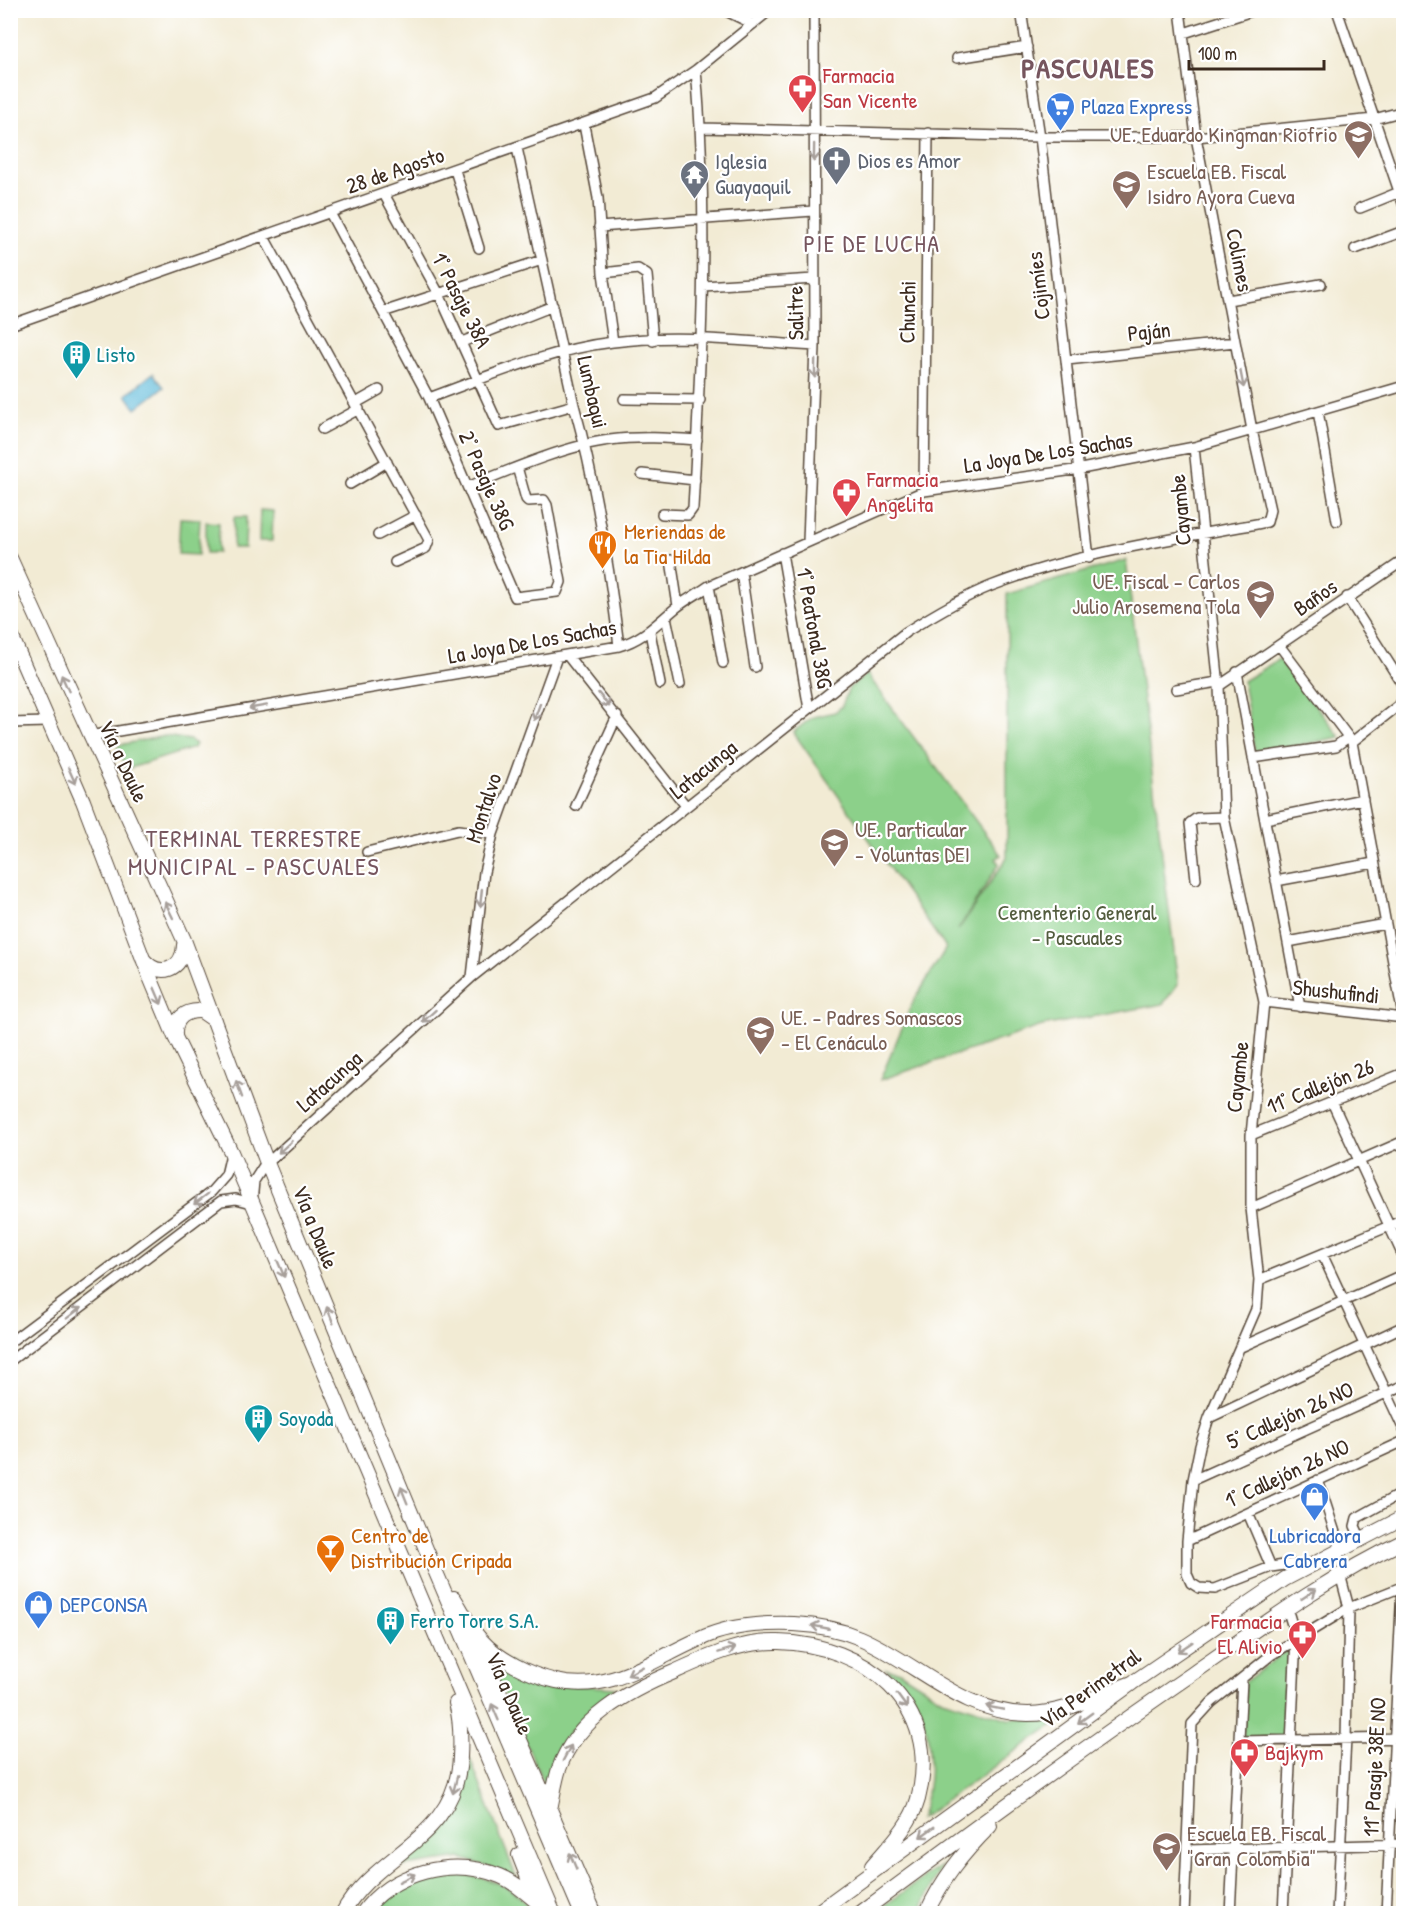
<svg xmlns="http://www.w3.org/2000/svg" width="1414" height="1924" font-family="'Patrick Hand',sans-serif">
<rect width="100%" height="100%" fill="#fff"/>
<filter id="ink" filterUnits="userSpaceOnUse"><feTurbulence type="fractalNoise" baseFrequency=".0167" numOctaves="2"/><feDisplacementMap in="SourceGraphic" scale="12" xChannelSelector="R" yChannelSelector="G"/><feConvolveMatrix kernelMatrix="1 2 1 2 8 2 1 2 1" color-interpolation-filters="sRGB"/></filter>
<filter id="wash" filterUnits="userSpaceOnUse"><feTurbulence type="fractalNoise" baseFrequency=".008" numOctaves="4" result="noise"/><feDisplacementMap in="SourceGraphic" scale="24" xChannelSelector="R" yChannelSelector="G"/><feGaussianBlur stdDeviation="1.35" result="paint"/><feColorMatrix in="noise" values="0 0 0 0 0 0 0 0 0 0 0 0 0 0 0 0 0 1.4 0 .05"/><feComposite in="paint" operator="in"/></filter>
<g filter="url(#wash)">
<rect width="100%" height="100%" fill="#f2ebd4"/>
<!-- green -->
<path fill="#8cd08a" stroke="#647d54" stroke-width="1.5" d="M260 510 273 511 272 541H259Z
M234 517H246L245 548H233Z
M180 518 200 519 198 555 178 554Z
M206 522 219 523 218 553H206Z
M1126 560 1178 984 1163 1004 1042 1026 880 1080 912 1004 946 948 793 732 813 717 835 712 842 706 849 688 867 674 1001 855 996 859 999 864 958 930 1007 858V594Z
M1279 659 1340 737 1255 754 1243 681Z
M165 736 190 740 196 744 194 748 127 769 117 749 119 745Z
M483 1646 542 1683 615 1688 571 1731 544 1784Z
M1288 1649 1286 1738 1243 1739 1245 1682Z
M886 1669 898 1671 942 1699 1009 1719 1063 1718 920 1819C933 1784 935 1728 912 1696 905 1686 895 1678 886 1669Z
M470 1759 516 1876 461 1858 398 1867 444 1823Z
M942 1865 919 1913H874Z
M462 1875C489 1877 519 1887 532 1913L370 1914C395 1884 424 1877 462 1875Z"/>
<!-- water -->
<path fill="#59b8d8" stroke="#4a717b" stroke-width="1.5" d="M153 373 164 387 136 409 126 395Z"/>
</g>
<g filter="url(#ink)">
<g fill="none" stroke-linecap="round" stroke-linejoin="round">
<defs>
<path id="minor" d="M724 10 753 24
M1021 10 1040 137 1089 558
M1337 10 1404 206
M1184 33 1255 10
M957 58 1027 47
M584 125 598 198 603 273 613 342
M701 128 1040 137H1196L1374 119 1404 111
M517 148 574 405C596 484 609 565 619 646
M455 170 479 248
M384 194 439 294 499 426 574 405
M1360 208 1397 193
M330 213 429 398 515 597 557 592 561 582 547 505 544 500 528 501 526 499 517 467
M599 227 813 211
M264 237 429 540 426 548 395 562
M1355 249 1404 231
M603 273 638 269 647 275 653 341
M703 286 814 279
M1228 300 1321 284
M383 312 542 260
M10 325 655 98 696 70 770 10
M462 342 553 306
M1067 360 1235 342
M429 398C486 377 552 349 613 342 677 333 751 342 815 346
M624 399 700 400
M356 403 379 390
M1318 411 1337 521
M322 429 359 409
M1194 447 1219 686 1224 817 1264 1002 1251 1135V1208L1259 1280 1257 1307 1209 1418 1200 1446 1193 1480 1187 1541V1574L1191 1583 1199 1588 1215 1589 1271 1567 1291 1564 1305 1567
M642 474 695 480
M350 484 387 462
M470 486C509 470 568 445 610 440 639 436 668 438 697 440
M924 491 928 133
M662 514 688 515 693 508C701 362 709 216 696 70
M378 535 416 515
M808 542 815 346 814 10
M782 553 809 709
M671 560 678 606
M741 572 755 667
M709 586 723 663
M1347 597 1404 687
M666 617 680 684
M650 632 660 684
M1279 645 1352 742 1404 1021
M567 655 686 806
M1237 672 1300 1007
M1219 686 1404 560
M1176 689 1218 682
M10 723 48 722
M89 736 619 646C644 639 657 623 677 607 687 599 699 593 709 586L924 491 1081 469 1194 447 1404 386
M1352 742 1404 701
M1253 758 1336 746 1347 738
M576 806 617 716
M1265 819 1363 799
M367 852 458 830 493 834
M1196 879 1190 823 1197 818 1224 817
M1276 881 1374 863
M1288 942 1385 924
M472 977 484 872 493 834 557 657
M1264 1002 1404 1018
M1332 1102 1404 1258
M1251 1135 1404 1073
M1251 1208 1404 1141
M1322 1254 1404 1430
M1259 1280 1404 1220
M10 1342 211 1192 226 1175 231 1154
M1241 1347 1404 1274
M10 1361 221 1201 236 1199 252 1203 254 1181 263 1167 472 977 906 632C933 615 961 598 991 586 1078 552 1175 539 1267 522L1270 510 1252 430 1196 137 1180 10
M1209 1418 1404 1326
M1193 1480 1404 1385
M1318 1480 1340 1548
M1248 1513 1271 1567
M1360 1537 1355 1526 1357 1518 1404 1492
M1187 1541 1404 1441
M1239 1741 1404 1738
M1187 1850 1404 1844
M1184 1914 1192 1724 1212 1702 1271 1655 1349 1608 1404 1586
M1230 1914 1242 1680
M1283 1914 1296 1638 1287 1608
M1337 1914 1346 1739 1349 1608 1340 1574
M1386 1914 1402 1586"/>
<path id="highway" d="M10 558 184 940 267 1163 426 1549 582 1914
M10 633 83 801 150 977 175 1037 231 1152 554 1914
M143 959C159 979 183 970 184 945
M175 1035C174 1019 185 1010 201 1011L214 1020
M454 1598C463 1612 470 1628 481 1640 499 1660 530 1675 556 1681 613 1695 658 1655 709 1635 734 1625 766 1623 794 1624 817 1625 839 1629 860 1638 918 1663 961 1713 1028 1714 1064 1714 1099 1695 1132 1683
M476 1638 595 1914
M550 1809C553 1796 555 1781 559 1769 576 1719 628 1691 674 1672 707 1657 741 1641 778 1642 865 1644 943 1705 918 1799 911 1825 889 1846 872 1866
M519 1855 542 1914
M342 1914C376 1851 456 1841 460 1757 461 1739 461 1721 456 1703
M362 1914C392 1871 453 1857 500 1876 515 1882 526 1893 538 1903
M815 1914 1132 1683 1285 1579 1404 1517
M859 1914C969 1832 1079 1751 1192 1674 1261 1626 1328 1577 1404 1541
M926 1914C942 1879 963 1853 990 1826"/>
</defs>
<!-- minor casing -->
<use href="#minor" stroke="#564739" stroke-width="12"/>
<!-- highway casing -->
<use href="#highway" stroke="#564739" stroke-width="16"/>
<!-- minor -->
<use href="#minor" stroke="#fff" stroke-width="9"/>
<!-- highway -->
<use href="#highway" stroke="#fff" stroke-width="14"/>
</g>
<!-- one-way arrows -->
<defs><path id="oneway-shaft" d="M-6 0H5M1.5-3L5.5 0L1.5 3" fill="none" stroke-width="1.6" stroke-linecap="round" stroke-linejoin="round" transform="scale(1.5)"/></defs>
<g stroke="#a79f9a">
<use href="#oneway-shaft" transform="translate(814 153) rotate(91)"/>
<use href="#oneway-shaft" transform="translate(815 369) rotate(91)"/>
<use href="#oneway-shaft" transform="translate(1242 379) rotate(79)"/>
<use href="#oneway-shaft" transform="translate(65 683) rotate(-114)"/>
<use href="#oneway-shaft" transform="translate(604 700) rotate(51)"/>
<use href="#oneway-shaft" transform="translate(258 707) rotate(170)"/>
<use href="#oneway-shaft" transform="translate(537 712) rotate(110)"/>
<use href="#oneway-shaft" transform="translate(72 776) rotate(66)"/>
<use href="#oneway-shaft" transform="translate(481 898) rotate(96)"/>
<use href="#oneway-shaft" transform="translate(169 910) rotate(-116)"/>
<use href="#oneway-shaft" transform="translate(158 996) rotate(67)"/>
<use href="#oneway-shaft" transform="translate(429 1016) rotate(138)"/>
<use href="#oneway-shaft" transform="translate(239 1089) rotate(-110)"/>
<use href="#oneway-shaft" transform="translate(285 1147) rotate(138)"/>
<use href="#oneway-shaft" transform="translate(201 1199) rotate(143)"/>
<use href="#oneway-shaft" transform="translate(281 1269) rotate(67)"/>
<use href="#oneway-shaft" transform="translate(74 1313) rotate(-37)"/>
<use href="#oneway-shaft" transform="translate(330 1315) rotate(-112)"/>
<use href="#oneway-shaft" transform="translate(404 1495) rotate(-112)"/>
<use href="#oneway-shaft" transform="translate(1309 1594) rotate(-33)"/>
<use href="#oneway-shaft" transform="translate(820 1627) rotate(-169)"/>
<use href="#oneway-shaft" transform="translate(1185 1647) rotate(146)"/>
<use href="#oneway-shaft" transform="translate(727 1650) rotate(-17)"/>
<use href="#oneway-shaft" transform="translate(635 1671) rotate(151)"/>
<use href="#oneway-shaft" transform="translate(902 1701) rotate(54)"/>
<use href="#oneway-shaft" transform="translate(995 1708) rotate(-169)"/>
<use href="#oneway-shaft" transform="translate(495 1712) rotate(-113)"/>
<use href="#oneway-shaft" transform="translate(1085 1718) rotate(144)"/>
<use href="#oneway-shaft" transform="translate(567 1753) rotate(-62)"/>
<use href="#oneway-shaft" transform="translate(455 1785) rotate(104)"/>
<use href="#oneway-shaft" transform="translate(927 1832) rotate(144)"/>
<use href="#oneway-shaft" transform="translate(573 1861) rotate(-113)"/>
<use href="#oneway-shaft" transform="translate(407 1878) rotate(-26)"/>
</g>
</g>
<!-- icons -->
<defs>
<symbol id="pharmacy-pin" viewBox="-11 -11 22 30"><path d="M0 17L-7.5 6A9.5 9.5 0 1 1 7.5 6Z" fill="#e0444e" stroke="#fff"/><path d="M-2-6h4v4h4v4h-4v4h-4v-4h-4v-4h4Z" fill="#fff"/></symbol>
<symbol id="supermarket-pin" viewBox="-11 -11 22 30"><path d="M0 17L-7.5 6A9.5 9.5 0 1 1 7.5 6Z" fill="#3f7fe0" stroke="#fff"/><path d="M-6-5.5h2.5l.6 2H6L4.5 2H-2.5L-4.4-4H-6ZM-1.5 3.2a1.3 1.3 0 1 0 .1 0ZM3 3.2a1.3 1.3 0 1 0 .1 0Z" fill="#fff"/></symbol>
<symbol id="school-pin" viewBox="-11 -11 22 30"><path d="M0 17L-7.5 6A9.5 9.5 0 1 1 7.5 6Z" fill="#8d6e63" stroke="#fff"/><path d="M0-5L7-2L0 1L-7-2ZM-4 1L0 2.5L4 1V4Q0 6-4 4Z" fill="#fff"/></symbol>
<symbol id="church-pin" viewBox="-11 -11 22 30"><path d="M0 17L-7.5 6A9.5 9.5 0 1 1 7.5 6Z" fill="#6b7280" stroke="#fff"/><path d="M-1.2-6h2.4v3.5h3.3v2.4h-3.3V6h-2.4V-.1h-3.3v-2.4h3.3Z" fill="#fff"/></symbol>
<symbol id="temple-pin" viewBox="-11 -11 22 30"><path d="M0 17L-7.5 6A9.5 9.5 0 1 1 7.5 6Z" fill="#6b7280" stroke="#fff"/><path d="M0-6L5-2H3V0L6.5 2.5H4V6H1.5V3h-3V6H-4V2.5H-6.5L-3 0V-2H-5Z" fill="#fff"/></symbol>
<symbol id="building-pin" viewBox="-11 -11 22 30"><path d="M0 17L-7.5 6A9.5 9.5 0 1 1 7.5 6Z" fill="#0f9aa8" stroke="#fff"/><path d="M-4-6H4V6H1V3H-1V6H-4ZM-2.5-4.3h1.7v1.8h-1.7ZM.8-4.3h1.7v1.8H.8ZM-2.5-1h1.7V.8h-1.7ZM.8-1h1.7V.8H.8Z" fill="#fff"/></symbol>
<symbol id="restaurant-pin" viewBox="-11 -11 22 30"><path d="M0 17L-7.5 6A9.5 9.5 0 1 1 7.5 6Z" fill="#e8710a" stroke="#fff"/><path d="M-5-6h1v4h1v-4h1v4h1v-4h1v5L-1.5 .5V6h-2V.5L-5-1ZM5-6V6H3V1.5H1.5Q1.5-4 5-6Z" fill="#fff"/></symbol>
<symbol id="shop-pin" viewBox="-11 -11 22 30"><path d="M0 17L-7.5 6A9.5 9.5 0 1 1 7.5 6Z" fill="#3f7fe0" stroke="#fff"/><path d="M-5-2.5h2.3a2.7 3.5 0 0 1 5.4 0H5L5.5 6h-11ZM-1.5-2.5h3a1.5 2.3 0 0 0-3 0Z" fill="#fff"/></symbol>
<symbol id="bar-pin" viewBox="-11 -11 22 30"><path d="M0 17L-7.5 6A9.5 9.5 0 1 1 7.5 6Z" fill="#e8710a" stroke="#fff"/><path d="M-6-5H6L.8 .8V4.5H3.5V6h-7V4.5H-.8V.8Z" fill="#fff"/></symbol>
</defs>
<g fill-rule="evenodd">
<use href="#pharmacy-pin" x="786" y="72" width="33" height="45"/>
<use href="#supermarket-pin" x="1044" y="90" width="33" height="45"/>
<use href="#school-pin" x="1342" y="118" width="33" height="45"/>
<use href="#church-pin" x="820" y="144" width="33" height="45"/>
<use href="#temple-pin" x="678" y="158" width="33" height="45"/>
<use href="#school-pin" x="1110" y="168" width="33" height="45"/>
<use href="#building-pin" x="60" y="338" width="33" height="45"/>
<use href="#pharmacy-pin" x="830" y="476" width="33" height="45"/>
<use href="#restaurant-pin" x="586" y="528" width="33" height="45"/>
<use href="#school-pin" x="1244" y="578" width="33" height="45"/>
<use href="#school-pin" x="818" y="826" width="33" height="45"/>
<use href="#school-pin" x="744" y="1014" width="33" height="45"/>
<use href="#building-pin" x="242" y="1402" width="33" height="45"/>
<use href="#shop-pin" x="1298" y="1480" width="33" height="45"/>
<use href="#bar-pin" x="314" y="1532" width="33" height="45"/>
<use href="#shop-pin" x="22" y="1588" width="33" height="45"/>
<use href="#building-pin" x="374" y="1604" width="33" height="45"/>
<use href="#pharmacy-pin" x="1286" y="1618" width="33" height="45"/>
<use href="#pharmacy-pin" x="1228" y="1736" width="33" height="45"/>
<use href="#school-pin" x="1150" y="1830" width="33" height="45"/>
</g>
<g text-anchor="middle" stroke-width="4.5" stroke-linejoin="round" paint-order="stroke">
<!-- health labels -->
<g font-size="22" fill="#be3a42" stroke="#fff" text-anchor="start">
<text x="823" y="83">Farmacia<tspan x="823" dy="25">San Vicente</tspan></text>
<text x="867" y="487">Farmacia<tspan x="867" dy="25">Angelita</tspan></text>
<text x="1282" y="1629" text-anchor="end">Farmacia<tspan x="1282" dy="25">El Alivio</tspan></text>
<text x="1265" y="1760">Bajkym</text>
</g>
<!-- shop labels -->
<g font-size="22" fill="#366cbe" stroke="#fff" text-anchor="start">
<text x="1081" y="114">Plaza Express</text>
<text x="1315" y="1543" text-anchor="middle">Lubricadora<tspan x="1315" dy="25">Cabrera</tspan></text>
<text x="60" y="1612">DEPCONSA</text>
</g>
<!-- education labels -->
<g font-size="22" fill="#785e54" stroke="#fff" text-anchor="start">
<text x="1337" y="142" text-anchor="end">UE. Eduardo Kingman Riofrio</text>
<text x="1147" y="179">Escuela EB. Fiscal<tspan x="1147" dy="25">Isidro Ayora Cueva</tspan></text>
<text x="1240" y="589" text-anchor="end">UE. Fiscal - Carlos<tspan x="1240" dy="25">Julio Arosemena Tola</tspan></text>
<text x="855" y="837">UE. Particular<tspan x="855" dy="25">- Voluntas DEI</tspan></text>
<text x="781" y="1025">UE. - Padres Somascos<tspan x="781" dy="25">- El Cenáculo</tspan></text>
<text x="1187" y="1841">Escuela EB. Fiscal<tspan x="1187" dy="25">"Gran Colombia"</tspan></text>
</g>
<!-- worship labels -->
<g font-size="22" fill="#5b616d" stroke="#fff" text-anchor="start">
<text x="858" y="168">Dios es Amor</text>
<text x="715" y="169">Iglesia<tspan x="715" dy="25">Guayaquil</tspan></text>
</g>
<!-- street labels -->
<g font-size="22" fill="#3b2a1e" stroke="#fff">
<text transform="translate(395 170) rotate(-19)" y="8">28 de Agosto</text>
<text transform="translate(1240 260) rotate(79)" y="8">Colimes</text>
<text transform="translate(1038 286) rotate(-97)" y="8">Cojimíes</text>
<text transform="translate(462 300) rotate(63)" y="8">1° Pasaje 38A</text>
<text transform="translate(907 312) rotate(-89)" y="8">Chunchi</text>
<text transform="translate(795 313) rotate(-91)" y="8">Salitre</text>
<text transform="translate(1149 331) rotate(-6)" y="8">Paján</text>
<text transform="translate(593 392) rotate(77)" y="8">Lumbaqui</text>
<text transform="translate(1048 452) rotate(-9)" y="8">La Joya De Los Sachas</text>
<text transform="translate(487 480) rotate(66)" y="8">2° Pasaje 38G</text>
<text transform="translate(1180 510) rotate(-95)" y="8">Cayambe</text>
<text transform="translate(1315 597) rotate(-35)" y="8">Baños</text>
<text transform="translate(815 628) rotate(80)" y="8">1° Peatonal 38G</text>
<text transform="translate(532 641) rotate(-10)" y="8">La Joya De Los Sachas</text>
<text transform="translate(124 761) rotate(65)" y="8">Vía a Daule</text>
<text transform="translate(703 769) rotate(-39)" y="8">Latacunga</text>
<text transform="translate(483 808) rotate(-72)" y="8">Montalvo</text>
<text transform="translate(1336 991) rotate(6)" y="8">Shushufindi</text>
<text transform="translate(1237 1077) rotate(-84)" y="8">Cayambe</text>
<text transform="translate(329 1081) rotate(-42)" y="8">Latacunga</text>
<text transform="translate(1320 1086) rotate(-22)" y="8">11° Callejón 26</text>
<text transform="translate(316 1227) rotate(68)" y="8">Vía a Daule</text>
<text transform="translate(1290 1415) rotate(-24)" y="8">5° Callejón 26 NO</text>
<text transform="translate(1287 1473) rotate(-25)" y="8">1° Callejón 26 NO</text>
<text transform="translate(1090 1688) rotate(-36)" y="8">Vía Perimetral</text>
<text transform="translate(510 1693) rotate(67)" y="8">Vía a Daule</text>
<text transform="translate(1374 1767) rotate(-87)" y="8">11° Pasaje 38E NO</text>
</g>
<!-- culture labels -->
<g font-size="22" fill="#0d838f" stroke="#fff" text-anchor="start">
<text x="97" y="362">Listo</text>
<text x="279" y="1426">Soyoda</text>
<text x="411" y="1628">Ferro Torre S.A.</text>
</g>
<!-- food labels -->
<g font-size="22" fill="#c56008" stroke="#fff" text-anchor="start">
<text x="624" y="539">Meriendas de<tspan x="624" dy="25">la Tia Hilda</tspan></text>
<text x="351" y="1543">Centro de<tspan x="351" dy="25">Distribución Cripada</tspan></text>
</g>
<!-- park labels -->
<g font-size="22" fill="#535c3e" stroke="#fff">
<text x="1077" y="920">Cementerio General<tspan x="1077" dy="25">- Pascuales</tspan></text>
</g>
<!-- neighbourhood labels -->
<g font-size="24" letter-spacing="1.5" fill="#76555e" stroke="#fff">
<text x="872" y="252">PIE DE LUCHA</text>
<text x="254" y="847">TERMINAL TERRESTRE<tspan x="254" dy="28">MUNICIPAL - PASCUALES</tspan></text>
</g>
<!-- district labels -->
<g font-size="28" font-weight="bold" letter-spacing="1.5" fill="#76555e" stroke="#fff">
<text x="1088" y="78">PASCUALES</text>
</g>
</g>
<!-- margin -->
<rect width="1414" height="1924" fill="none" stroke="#fff" stroke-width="36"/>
<!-- scale -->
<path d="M1189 60v9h135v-9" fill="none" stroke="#3b2a1e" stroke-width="3"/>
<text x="1198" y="60" font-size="18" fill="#3b2a1e" stroke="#ffffff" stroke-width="4.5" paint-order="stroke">100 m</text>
</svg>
